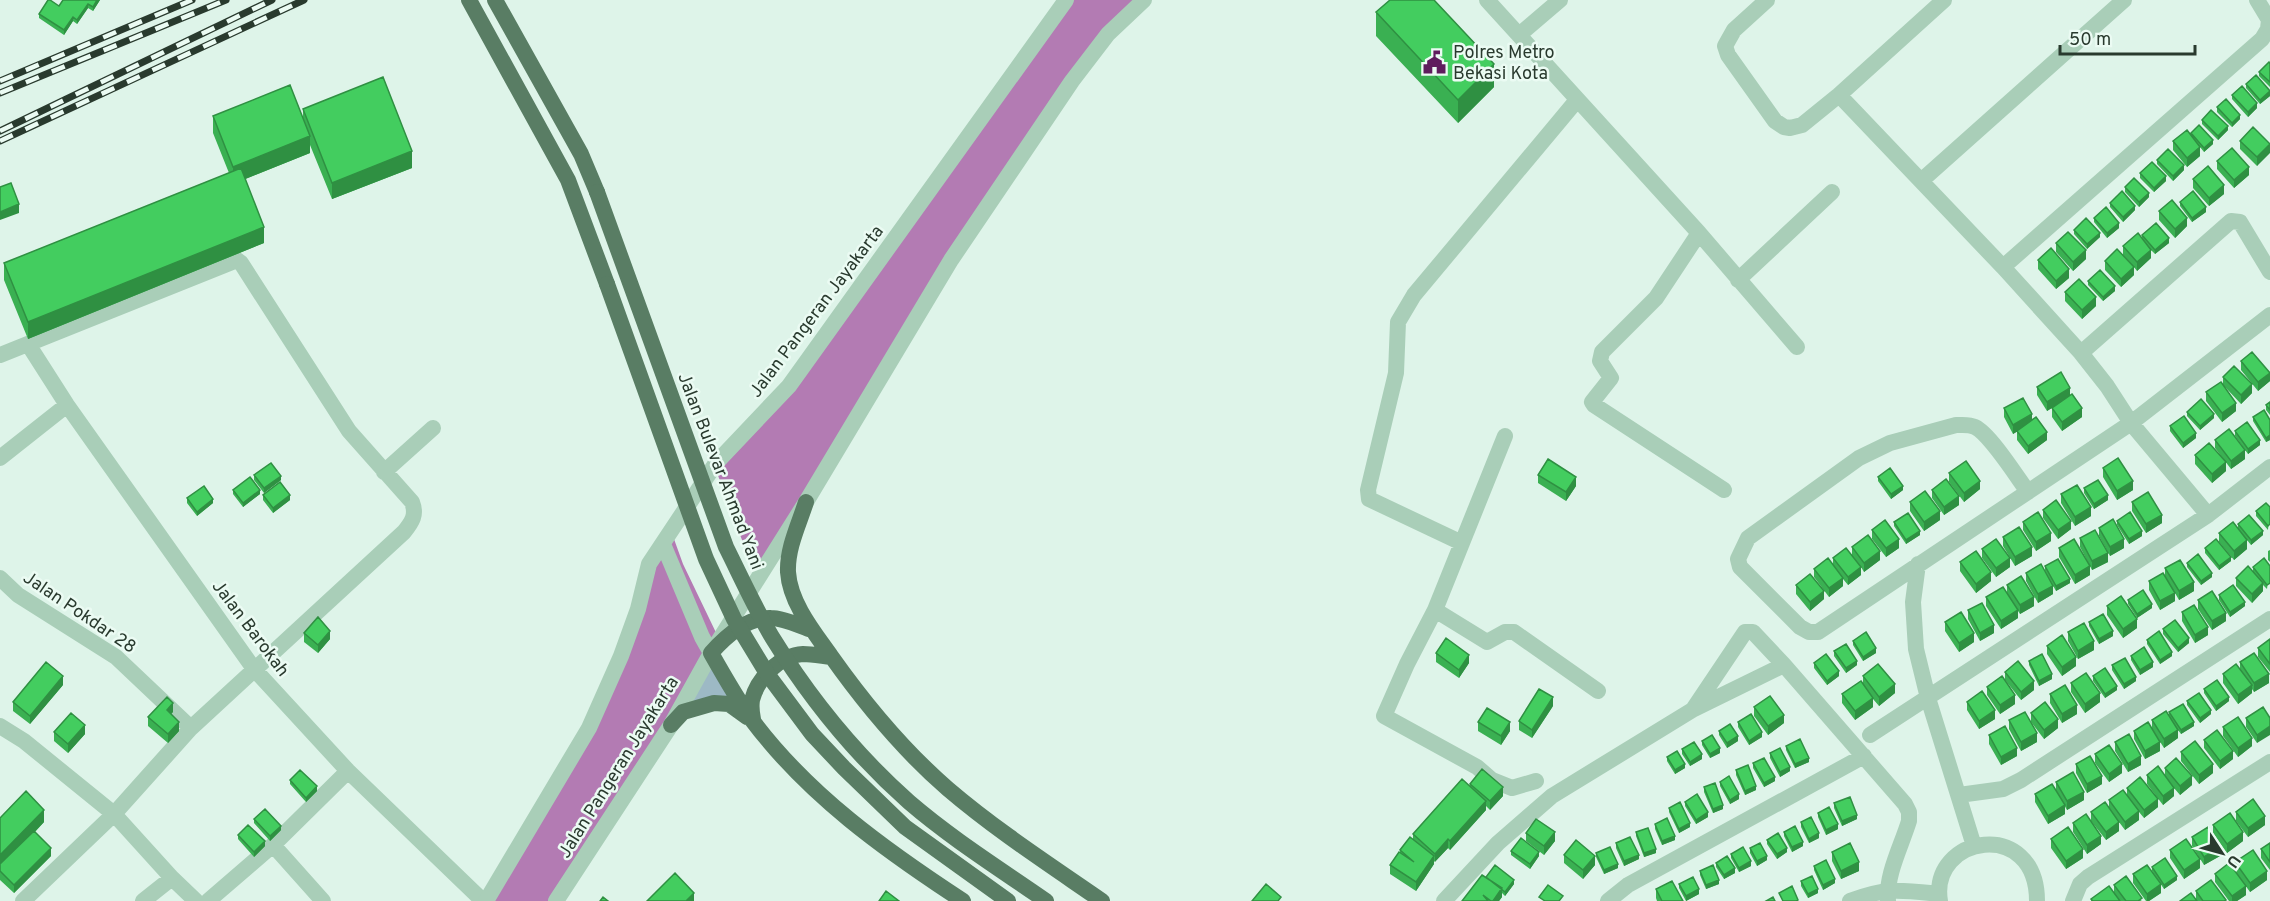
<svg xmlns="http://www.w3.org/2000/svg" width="2270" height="901" font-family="Overpass,sans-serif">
<rect width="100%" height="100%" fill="#def4e9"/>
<!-- green -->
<path fill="#9db9c5" d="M711 653 728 683 729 704 692 708 696 679Z"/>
<!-- water -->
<path fill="#b37bb3" d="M1066 0H1144L1072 81 556 901H486L589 728 649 564 715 467 789 386Z"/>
<!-- pier -->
<path fill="#def4e9" d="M713 462 745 548 759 576 721 643 683 564 670 528Z"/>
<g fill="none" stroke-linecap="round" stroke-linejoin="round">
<!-- minor -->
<path stroke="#a9ceb8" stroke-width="16" d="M1487 0 1699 233 1797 347
M1767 0 1734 30 1725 46 1728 55 1775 121 1784 127 1790 128 1802 125 1839 95 1944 0
M1519 35 1560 0
M1839 95 2003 267 2081 353 2107 386 2131 423 2208 515
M1921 181 2124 0
M1699 233 1656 298 1602 352 1600 361 1611 378 1592 402 1594 405 1724 490
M2003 267 2262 39 2268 29 2269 20 2257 0
M1738 280 1832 192
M28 344 67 405 254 669 348 771 483 901
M2081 353 2231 221 2240 222 2270 272
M0 355 237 260 241 263 349 431 412 502C417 515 412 522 404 532L191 728 114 814 172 878 143 901
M1505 436 1435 610 1407 664 1384 716 1477 767 1492 780 1512 788 1536 781
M0 458 67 405
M384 472 433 428
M2028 492C2017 477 1990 434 1975 427 1969 424 1963 425 1956 425L1890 443 1859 458 1748 538 1738 559 1740 567 1800 627 1809 632H1818L2131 423 2270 315
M1462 543 1369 499 1368 490 1396 373 1398 322 1414 295 1577 100
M1918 564 1913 602 1916 649 1928 698 1974 846
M0 578 18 595 116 657 191 728
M1435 610 1487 642 1505 632H1514L1598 691
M1694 708 1745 632H1753L1784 665
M0 726 24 741 114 814 23 901
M1870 735 2208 515 2270 467
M1959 795 2003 789 2021 780 2270 619
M273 845 323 901
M172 878 196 901
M208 901 273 845 348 771
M1444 901 1498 843 1552 796 1694 709 1784 665 1905 804 1909 812V821C1901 847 1886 874 1888 901
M1608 901 1628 885 1864 756
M1850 901C1885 887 1902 890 1939 894
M1940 901C1929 835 2037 817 2037 901
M2073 901 2080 884 2088 877 2270 762"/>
<!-- tertiary -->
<path stroke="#a9ceb8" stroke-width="16" d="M663 544 702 637 711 653
M486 901 589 728 621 656 638 609 649 564 716 463 789 386 1066 0
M556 901 671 725 711 653 806 502 951 260 1072 81 1108 34 1144 0"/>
<!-- primary -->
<path stroke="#597d64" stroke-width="16" d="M469 0 568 180 607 284
M495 0 581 154 597 192
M806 502C799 524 787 548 788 572 790 603 814 632 831 656 865 704 903 750 948 789 996 830 1050 865 1102 901
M812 630C800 626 784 618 771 618 747 617 726 636 711 653 724 676 737 699 752 720 808 795 885 850 963 901
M753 719C752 714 751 706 752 700 757 679 780 655 803 654 812 654 822 656 831 657
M671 725 683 712 714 703 729 704 747 717"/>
<defs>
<path id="rail" d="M0 81 192 0
M0 93 226 0
M0 131 272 0
M0 141 304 0"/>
</defs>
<!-- rail casing -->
<use href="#rail" stroke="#293a2e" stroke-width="7"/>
<!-- rail -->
<use href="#rail" stroke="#ebfbf3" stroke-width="4.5" stroke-dasharray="14" stroke-linecap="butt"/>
<!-- primary-bridge -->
<path stroke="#597d64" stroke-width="16" d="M597 192 726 547C741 577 755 608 772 637 809 697 856 755 909 802 952 839 1000 869 1046 901
M607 284 706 559 734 619 768 675 812 734 844 768 905 827 1008 901"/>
</g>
<!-- wall -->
<path fill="#3ab052" d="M63 0H100L93 11 88 8 77 24 73 21 64 35 39 18V14L59 6Z
M1376 12 1494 87 1458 123 1376 36Z
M2270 64V87L2259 76V72Z
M2246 84 2270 91V96L2260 104 2246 88Z
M2232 95 2257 108 2248 117 2232 99Z
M2217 107 2240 119 2232 127 2217 112Z
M303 109 412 168 332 199 310 145V153L245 179 264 243 28 339 4 280V263L229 173 213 133V116L303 117Z
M2202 120 2228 130 2218 140 2202 124Z
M2191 133 2213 144 2204 152 2200 147V156L2187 167 2173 150V141L2191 135Z
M2240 141 2270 144 2257 166 2240 149Z
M2157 160 2184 170 2173 181 2157 164Z
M2217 161 2249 175 2234 188 2217 169Z
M2140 173 2166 181 2154 192 2140 178Z
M2193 179 2224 194 2209 206 2193 188Z
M2125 187 2149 197 2139 207 2125 192Z
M2180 202 2206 212 2192 222 2180 206Z
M2110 203 2135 210 2123 222 2110 207Z
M2159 211 2187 226 2175 238 2159 220Z
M2094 218 2119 228 2107 238 2094 222Z
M2074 230 2100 237 2087 249 2074 234Z
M2142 235 2169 243 2155 254 2151 250V258L2137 271 2134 267V275L2121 287 2105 270V261L2132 265 2123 255V246L2142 239Z
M2056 243 2086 259 2073 271 2056 252Z
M2038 260 2069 278 2056 289 2038 269Z
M2088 281 2115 291 2103 301 2088 285Z
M2065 292 2096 306 2082 319 2065 301Z
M2241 361 2270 381 2258 391 2241 370Z
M2223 377 2252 393 2241 404 2225 387 2236 411 2222 422 2206 401V392L2223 385Z
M2037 387 2070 395 2082 417 2062 431 2052 417V408L2053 407 2047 411 2037 395Z
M2270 402V415L2266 410V405Z
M2004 408 2032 420 2047 440 2028 454 2017 440V431L2019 430 2013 434 2004 417Z
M2187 412 2214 418 2200 430 2187 416Z
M2253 417 2270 420V440L2266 442 2253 421Z
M2170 426 2196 438 2183 448 2170 431Z
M2235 431 2260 445 2248 454 2235 436Z
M2215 440 2245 459 2231 469 2215 448Z
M2195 455 2226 471 2212 483 2195 464Z
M2103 468 2133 490 2117 500 2103 477Z
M1949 473 1980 489 1964 502 1949 482Z
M254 475 281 480 264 493 254 480Z
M1538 475 1576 486 1566 501 1538 483Z
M1878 477 1903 490 1891 499 1878 481Z
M2084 488 2108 500 2094 509 2084 493Z
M233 490 260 494 243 507 233 494Z
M1932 490 1959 505 1944 515 1932 498Z
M2061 494 2091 516 2075 526 2061 503Z
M263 495 290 500 273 513 263 500Z
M187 498 213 503 197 516 187 503Z
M1910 502 1940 520 1924 531 1910 511Z
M2132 502 2162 523 2146 533 2132 511Z
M2270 507 2268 530 2256 516V511Z
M2043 510 2071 529 2058 539 2043 518Z
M2117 521 2142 536 2129 544 2117 525Z
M1894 522 1920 535 1906 544 1894 526Z
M2023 522 2051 541 2036 551 2023 530Z
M2238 524 2263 535 2251 545 2247 540V549L2234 560 2219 542V533L2238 528Z
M2099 528 2124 548 2110 556 2099 536Z
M1872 530 1899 548 1886 557 1872 539Z
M2003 537 2032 556 2015 566 2003 546Z
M2080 538 2108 562 2092 570 2080 547Z
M1852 547 1880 560 1864 572 1861 567V575L1848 585 1843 579V586L1829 597 1814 577V569L1833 565V558L1852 555Z
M2059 548 2090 575 2075 584 2059 557Z
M2205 548 2231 561 2219 570 2205 553Z
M1982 549 2010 567 1996 577 1982 558Z
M2270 550V562L2268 560V551Z
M1960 562 1991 581 1976 593 1960 571Z
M2187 563 2212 577 2201 585 2187 567Z
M2045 566 2070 583 2056 591 2045 571Z
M2270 566 2267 589 2263 585V591L2252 603 2236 586V578L2253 571V567Z
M2165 568 2194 591 2179 600 2175 593V601L2160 610 2149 590V581L2165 577Z
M2026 573 2053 594 2038 603 2026 581Z
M1796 585 1824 599 1810 611 1796 594Z
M2007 585 2034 606 2020 614 2018 611V618L2001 629 1986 606V597L2007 593Z
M2219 595 2245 606 2230 617 2219 600Z
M2128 600 2152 608 2137 618 2128 604Z
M2198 600 2226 621 2212 630 2198 609Z
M2107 606 2137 628 2123 638 2107 615Z
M1968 610 1994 633 1980 641 1968 619Z
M2182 612 2208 635 2195 643 2182 621Z
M1945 622 1974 642 1959 652 1945 631Z
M2089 622 2113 636 2099 644 2089 626Z
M2163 629 2189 643 2178 652 2163 634Z
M2068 632 2094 650 2078 659 2068 641Z
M304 633 330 639 318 653 304 642Z
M2270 639V672L2258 657V648Z
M2147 640 2172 656 2160 664 2147 644Z
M1853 641 1876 653 1863 661 1853 645Z
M2047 646 2076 666 2062 676 2047 654Z
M1834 651 1857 665 1846 673 1834 656Z
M1436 653 1469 663 1459 678 1436 662Z
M2131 656 2153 667 2140 675 2131 660Z
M2029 661 2052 679 2039 686 2029 665Z
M2240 662 2269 683 2254 692 2252 689V693L2238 704 2223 683V674L2240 669Z
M1814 663 1839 676 1827 685 1814 668Z
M2112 665 2136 681 2124 689 2112 670Z
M2005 672 2034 690 2021 700 2005 680Z
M1863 676 1895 693 1879 706 1873 699V707L1855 720 1842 703V694L1863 683Z
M2093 676 2117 690 2105 698 2093 681Z
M2071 683 2100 702 2085 713 2071 692Z
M63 685 30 724 13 711V702Z
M1987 687 2015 704 2000 714 1987 695Z
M2204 689 2229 701 2216 711 2204 693Z
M2050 694 2077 714 2062 723 2050 703Z
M2187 701 2211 714 2200 723 2187 705Z
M1967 702 1995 719 1979 729 1967 710Z
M1553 706 1532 738 1519 730V721Z
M1754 707 1784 723 1768 735 1754 716Z
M173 712 171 714 179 731 168 743 148 726V717Z
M2169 712 2194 726 2181 734 2178 730V738L2164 748 2152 729V720L2169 716Z
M2031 713 2058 728 2044 739 2031 722Z
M2246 718H2270L2257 743 2246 727Z
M2009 720 2037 742 2021 751 2009 729Z
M1478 722 1510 731 1501 745 1478 731Z
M1738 722 1762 737 1749 745 1738 727Z
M2223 727 2252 746 2238 757 2223 736Z
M1719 731 1738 741 1727 748 1719 735Z
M2134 731 2160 751 2145 759 2134 739Z
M54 732 85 734 68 753 54 741Z
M1989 735 2017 756 2001 765 1989 744Z
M2204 740 2233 759 2220 769 2204 748Z
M1702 741 1720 753 1710 758 1702 745Z
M2115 742 2141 765 2128 772 2115 751Z
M1786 746 1809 762 1795 768 1786 750Z
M1682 749 1702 759 1690 766 1682 754Z
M2181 752 2213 773 2199 784 2181 761Z
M1770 753 1790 771 1780 777 1770 758Z
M2095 754 2122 773 2109 782 2095 763Z
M1667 757 1685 768 1675 774 1667 761Z
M1753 763 1775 781 1764 787 1753 768Z
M2076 764 2102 784 2087 793 2076 773Z
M2165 768 2192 785 2180 795 2174 788V796L2163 805 2147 784V775L2165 776Z
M1736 770 1756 790 1745 795 1736 775Z
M290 780 317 791 306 802 290 784Z
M1720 782 1739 799 1730 804 1720 786Z
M2056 782 2084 800 2067 810 2056 791Z
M1470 784 1503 796 1490 810 1486 806V810L1450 850 1448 848 1434 862V864L1416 891 1390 874V865L1400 853V850L1413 839V834L1470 787Z
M1704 787 1723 809 1713 813 1704 792Z
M2127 788 2158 807 2144 818 2139 812V820L2125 830 2116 818 2119 831 2106 840 2091 821V812L2109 808V800L2127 795Z
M2035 794 2065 814 2048 824 2035 802Z
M1685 802 1708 817 1696 824 1685 806Z
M1834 803 1857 819 1842 826 1834 808Z
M1669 808 1690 827 1679 833 1669 812Z
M2236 812 2265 825 2248 837 2236 821Z
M1818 813 1838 829 1826 835 1818 817Z
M0 818 44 822 35 832 51 856 14 893 0 880Z
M254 819 281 830 270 841 254 823Z
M1801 822 1819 838 1809 843 1801 827Z
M2073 823 2101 844 2087 854 2073 832Z
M1655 824 1675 840 1662 845 1655 829Z
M2213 825 2243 841 2227 853 2213 833Z
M1636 832 1656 853 1644 857 1636 836Z
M1784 832 1803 846 1792 852 1784 836Z
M1526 833 1555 841 1544 855 1526 841Z
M238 835 265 846 254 857 238 839Z
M2192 837 2220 856 2204 865 2192 846Z
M2051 839 2083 858 2066 869 2051 848Z
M1767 840 1787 852 1777 859 1767 844Z
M1616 843 1639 859 1624 866 1616 848Z
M2270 843V870L2261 858V849Z
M1750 848 1767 860 1757 866 1750 853Z
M2170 850 2200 868 2184 879 2170 858Z
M1511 851 1539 856 1530 869 1511 855Z
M1832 852 1859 871 1841 879 1832 861Z
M1596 853 1618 868 1604 874 1596 857Z
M1731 854 1751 866 1739 872 1731 858Z
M1564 855 1595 865 1583 879 1564 863Z
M2235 862 2267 880 2250 892 2235 871Z
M1716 863 1735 873 1724 879 1716 867Z
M1814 866 1835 883 1823 890 1814 870Z
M2152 867 2177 880 2164 889 2152 871Z
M1700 871 1719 884 1706 889 1700 875Z
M2133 874 2161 893 2149 901H2146L2133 883Z
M2215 874 2246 895 2237 901H2229L2215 882Z
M1486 877 1514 884 1505 896 1502 893V897L1499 901H1462Z
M1801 881 1818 893 1808 898 1801 886Z
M1679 884 1699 894 1686 901 1679 888Z
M2114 885 2142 901H2091V899L2114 893Z
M1656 889 1683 901H1657L1656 898Z
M2196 891 2226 901H2180L2196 900Z"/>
<!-- shaded-wall -->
<path fill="#2f9042" d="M97 0H100L93 11V7Z
M88 4V8L77 24V20Z
M73 17V21L64 35V30Z
M1494 64V87L1458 123V100Z
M2270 91V96L2260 104V100Z
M2257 103V108L2248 117V112Z
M2240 115V119L2232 127V123Z
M2228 126V130L2218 140V136Z
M310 136V153L233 184V167Z
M2213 140V144L2204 152V148Z
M2270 144V153L2257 166V157Z
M2200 147V156L2187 167V158Z
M412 151V168L332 199V183Z
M2184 165V170L2173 181V176Z
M2249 167V175L2234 188V180Z
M2166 176V181L2154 192V188Z
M2224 185V194L2209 206V198Z
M2149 193V197L2139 207V202Z
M19 204V213L0 220V212Z
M2135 206V210L2123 222V217Z
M2206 207V212L2192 222V218Z
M2187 218V226L2175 238V229Z
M2119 223V228L2107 238V233Z
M264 227V243L28 339V322Z
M2100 233V237L2087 249V244Z
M2169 238V243L2155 254V250Z
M2086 250V259L2073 271V262Z
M2151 250V258L2137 271V262Z
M2134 267V275L2121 287V279Z
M2069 269V278L2056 289V281Z
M2115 286V291L2103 301V297Z
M2096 297V306L2082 319V310Z
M2270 373V381L2258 391V382Z
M2252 384V393L2241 404V395Z
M2070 388V397L2047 411V402Z
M2236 403V411L2222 422V413Z
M2082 408V417L2062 431V422Z
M2032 414V423L2013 434V425Z
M2214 414V418L2200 430V426Z
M2047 432V440L2028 454V446Z
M2196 433V438L2183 448V443Z
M2270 435V440L2266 442V438Z
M2260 440V445L2248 454V449Z
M2245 450V459L2231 469V461Z
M2226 462V471L2212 483V474Z
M281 476V480L264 493V488Z
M1576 477V486L1566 501V492Z
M1980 481V489L1964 502V493Z
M2133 481V490L2117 500V491Z
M1903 486V490L1891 499V494Z
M260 490V494L243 507V503Z
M290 495V500L273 513V508Z
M2108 495V500L2094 509V504Z
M1959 496V505L1944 515V507Z
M213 499V503L197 516V512Z
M2091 507V516L2075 526V517Z
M1940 511V520L1924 531V522Z
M2162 515V523L2146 533V524Z
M2071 521V529L2058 539V530Z
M1920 531V535L1906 544V540Z
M2142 531V536L2129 544V539Z
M2263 531V535L2251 545V540Z
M2051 533V541L2036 551V542Z
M1899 539V548L1886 557V548Z
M2124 539V548L2110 556V547Z
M2247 540V549L2234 560V551Z
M2032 547V556L2015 566V557Z
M1880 551V560L1864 572V563Z
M2108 553V562L2092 570V561Z
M2231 557V561L2219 570V566Z
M2010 558V567L1996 577V568Z
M2090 566V575L2075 584V575Z
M1861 567V575L1848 585V577Z
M1991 572V581L1976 593V584Z
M2212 573V577L2201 585V581Z
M1843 578V586L1829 597V588Z
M2070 579V583L2056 591V586Z
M2194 582V591L2179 600V591Z
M2263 583V591L2252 603V594Z
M2053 586V594L2038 603V594Z
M1824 591V599L1810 611V602Z
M2175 593V601L2160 610V601Z
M2034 597V606L2020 614V605Z
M2245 602V606L2230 617V612Z
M2152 604V608L2137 618V614Z
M2018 610V618L2001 629V621Z
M2226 613V621L2212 630V621Z
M2137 619V628L2123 638V629Z
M1994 625V633L1980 641V633Z
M2208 627V635L2195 643V635Z
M330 631V639L318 653V645Z
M2113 631V636L2099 644V639Z
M1974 633V642L1959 652V643Z
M2189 638V643L2178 652V648Z
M2094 641V650L2078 659V651Z
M1876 648V653L1863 661V657Z
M2172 652V656L2160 664V660Z
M1469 655V663L1459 678V670Z
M2076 657V666L2062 676V667Z
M1857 661V665L1846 673V668Z
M2153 662V667L2140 675V670Z
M1839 671V676L1827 685V681Z
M2052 674V679L2039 686V681Z
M2269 674V683L2254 692V683Z
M63 676V685L30 724V716Z
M2136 677V681L2124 689V684Z
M2034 681V690L2021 700V692Z
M1895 684V693L1879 706V697Z
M2252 685V693L2238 704V695Z
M2117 686V690L2105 698V694Z
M2100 693V702L2085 713V704Z
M2015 695V704L2000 714V705Z
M1553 697V706L1532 738V730Z
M2229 697V701L2216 711V706Z
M1873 698V707L1855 720V711Z
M173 703V712L167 718V710Z
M2077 705V714L2062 723V714Z
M1995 710V719L1979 729V721Z
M2211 710V714L2200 723V718Z
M1784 715V723L1768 735V726Z
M2058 719V728L2044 739V730Z
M179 722V731L168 743V734Z
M1510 722V731L1501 745V736Z
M2194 722V726L2181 734V730Z
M85 725V734L68 753V744Z
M2270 726V735L2257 743V735Z
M2178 730V738L2164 748V739Z
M1762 732V737L1749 745V741Z
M2037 733V742L2021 751V742Z
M1738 736V741L1727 748V743Z
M2252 738V746L2238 757V748Z
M2160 742V751L2145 759V751Z
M1720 748V753L1710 758V754Z
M2017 748V756L2001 765V757Z
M2233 751V759L2220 769V761Z
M1702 754V759L1690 766V762Z
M2141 756V765L2128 772V764Z
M1809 758V762L1795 768V764Z
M1685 764V768L1675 774V770Z
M2122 764V773L2109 782V774Z
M2213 764V773L2199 784V775Z
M1790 767V771L1780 777V772Z
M2102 776V784L2087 793V784Z
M2192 776V785L2180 795V786Z
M1775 777V781L1764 787V783Z
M317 786V791L306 802V798Z
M1756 786V790L1745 795V791Z
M1503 787V796L1490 810V801Z
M2174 788V796L2163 805V796Z
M2084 792V800L2067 810V801Z
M1739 794V799L1730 804V800Z
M2158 799V807L2144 818V810Z
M1486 801V810L1450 850V841Z
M1723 805V809L1713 813V809Z
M2065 805V814L2048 824V816Z
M44 810V822L0 868V855Z
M2139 811V820L2125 830V822Z
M1708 812V817L1696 824V820Z
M1857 815V819L1842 826V821Z
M2265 816V825L2248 837V828Z
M2119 822V831L2106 840V832Z
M1690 823V827L1679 833V829Z
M1838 824V829L1826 835V830Z
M281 826V830L270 841V836Z
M1555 832V841L1544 855V846Z
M2243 832V841L2227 853V844Z
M1819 833V838L1809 843V839Z
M1675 836V840L1662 845V841Z
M2101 836V844L2087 854V845Z
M1448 839V848L1435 862V854Z
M265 841V846L254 857V852Z
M1803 842V846L1792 852V847Z
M2220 847V856L2204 865V857Z
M51 848V856L14 893V885Z
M1787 848V852L1777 859V854Z
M1656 849V853L1644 857V853Z
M2083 849V858L2066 869V861Z
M1539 852V856L1530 869V864Z
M1639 855V859L1624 866V861Z
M1434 856V864L1416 891V882Z
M1595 856V865L1583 879V870Z
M1767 856V860L1757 866V861Z
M2200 859V868L2184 879V870Z
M1751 861V866L1739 872V868Z
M1859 862V871L1841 879V871Z
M1618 864V868L1604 874V870Z
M1735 868V873L1724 879V875Z
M2267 871V880L2250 892V883Z
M2177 876V880L2164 889V885Z
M1835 879V883L1823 890V885Z
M1514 880V884L1505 896V892Z
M1719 880V884L1706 889V885Z
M2161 884V893L2149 901H2147V894Z
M2246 886V895L2237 901H2232V896Z
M1502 888V897L1499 901H1493Z
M1699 889V894L1686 901V896Z
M1818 889V893L1808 898V894Z
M694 893V901H686Z"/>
<!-- building -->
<path fill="#43cd5f" stroke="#2f9042" stroke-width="1.5" d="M48 0H50L59 6 63 0H97L93 7 88 4 77 20 73 17 64 30 39 14Z
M1390 0H1434L1494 64 1458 100 1376 12Z
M2269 62 2270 64V82L2259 72Z
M2256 75 2270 91 2260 100 2246 84Z
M383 77 412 151 332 183 303 109Z
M290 85 310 136 233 167 213 116Z
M2242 86 2257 103 2248 112 2232 95Z
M2226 99 2240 115 2232 123 2217 107Z
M2211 110 2228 126 2218 136 2202 120Z
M2199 125 2213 140 2204 148 2191 133Z
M2253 127 2270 144 2257 157 2240 141Z
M2187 130 2200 147 2187 158 2173 141Z
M2232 148 2249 167 2234 180 2217 161Z
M2168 149 2184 165 2173 176 2157 160Z
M2152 162 2166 176 2154 188 2140 173Z
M2208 166 2224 185 2209 198 2193 179Z
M241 168 264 227 28 322 4 263Z
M2134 178 2149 193 2139 202 2125 187Z
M11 183 19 204 0 212V187Z
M2122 191 2135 206 2123 217 2110 203Z
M2193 191 2206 207 2192 218 2180 202Z
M2172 200 2187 218 2175 229 2159 211Z
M2106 207 2119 223 2107 233 2094 218Z
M2086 218 2100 233 2087 244 2074 230Z
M2156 223 2169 238 2155 250 2142 235Z
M2068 232 2086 250 2073 262 2056 243Z
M2138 233 2151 250 2137 262 2123 246Z
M2051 248 2069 269 2056 281 2038 260Z
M2117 249 2134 267 2121 279 2105 261Z
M2100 270 2115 286 2103 297 2088 281Z
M2079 279 2096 297 2082 310 2065 292Z
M2252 352 2270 373 2258 382 2241 361Z
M2234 366 2252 384 2241 395 2223 377Z
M2061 372 2070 388 2047 402 2037 387Z
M2221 382 2236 403 2222 413 2206 392Z
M2072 394 2082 408 2062 422 2052 408Z
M2023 398 2032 414 2013 425 2004 408Z
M2201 399 2214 414 2200 426 2187 412Z
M2270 402V410L2266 405Z
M2264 410 2270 420V435L2266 438 2253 417Z
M2184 416 2196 433 2183 443 2170 426Z
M2036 417 2047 432 2028 446 2017 431Z
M2247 422 2260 440 2248 449 2235 431Z
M2229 429 2245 450 2231 461 2215 440Z
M2209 443 2226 462 2212 474 2195 455Z
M2118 458 2133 481 2117 491 2103 468Z
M1548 459 1576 477 1566 492 1538 475Z
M1966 461 1980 481 1964 493 1949 473Z
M271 463 281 476 264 488 254 475Z
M1890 468 1903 486 1891 494 1878 477Z
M250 477 260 490 243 503 233 490Z
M1946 479 1959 496 1944 507 1932 490Z
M2098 480 2108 495 2094 504 2084 488Z
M280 482 290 495 273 508 263 495Z
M2077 485 2091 507 2075 517 2061 494Z
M204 486 213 499 197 512 187 498Z
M1925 491 1940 511 1924 522 1910 502Z
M2148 492 2162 515 2146 524 2132 502Z
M2056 500 2071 521 2058 530 2043 510Z
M2266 503 2270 507V524L2268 526 2256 511Z
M2038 512 2051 533 2036 542 2023 522Z
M2130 512 2142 531 2129 539 2117 521Z
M1908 513 1920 531 1906 540 1894 522Z
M2249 515 2263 531 2251 540 2238 524Z
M2113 519 2124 539 2110 547 2099 528Z
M1885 520 1899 539 1886 548 1872 530Z
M2233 522 2247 540 2234 551 2219 533Z
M2019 527 2032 547 2015 557 2003 537Z
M2095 530 2108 553 2092 561 2080 538Z
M1868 535 1880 551 1864 563 1852 547Z
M1996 539 2010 558 1996 568 1982 549Z
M2074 539 2090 566 2075 575 2059 548Z
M2216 539 2231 557 2219 566 2205 548Z
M1846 548 1861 567 1848 577 1833 558Z
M1976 551 1991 572 1976 584 1960 562Z
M2198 554 2212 573 2201 581 2187 563Z
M1828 558 1843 578 1829 588 1814 569Z
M2264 558 2270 566V583L2267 585 2253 567Z
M2058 559 2070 579 2056 586 2045 566Z
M2180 560 2194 582 2179 591 2165 568Z
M2041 564 2053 586 2038 594 2026 573Z
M2248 566 2263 583 2252 594 2236 578Z
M2163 573 2175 593 2160 601 2149 581Z
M1810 574 1824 591 1810 602 1796 585Z
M2021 576 2034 597 2020 605 2007 585Z
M2233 585 2245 602 2230 612 2219 595Z
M2003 587 2018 610 2001 621 1986 597Z
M2143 590 2152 604 2137 614 2128 600Z
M2212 591 2226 613 2212 621 2198 600Z
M2121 596 2137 619 2123 629 2107 606Z
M1982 603 1994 625 1980 633 1968 610Z
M2194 605 2208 627 2195 635 2182 612Z
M1961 612 1974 633 1959 643 1945 622Z
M2103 614 2113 631 2099 639 2089 622Z
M318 617 330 631 318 645 304 633Z
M2175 620 2189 638 2178 648 2163 629Z
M2084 623 2094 641 2078 651 2068 632Z
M2159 631 2172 652 2160 660 2147 640Z
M1866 632 1876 648 1863 657 1853 641Z
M2062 635 2076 657 2062 667 2047 646Z
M1446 638 1469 655 1459 670 1436 653Z
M2270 639V664L2258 648Z
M1846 644 1857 661 1846 668 1834 651Z
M2144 647 2153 662 2140 670 2131 656Z
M2254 653 2269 674 2254 683 2240 662Z
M1826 654 1839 671 1827 681 1814 663Z
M2042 654 2052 674 2039 681 2029 661Z
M2125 658 2136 677 2124 684 2112 665Z
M2018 661 2034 681 2021 692 2005 672Z
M46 662 63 676 30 716 13 702Z
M1878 664 1895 684 1879 697 1863 676Z
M2236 664 2252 685 2238 695 2223 674Z
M2105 668 2117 686 2105 694 2093 676Z
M2086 673 2100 693 2085 704 2071 683Z
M2002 676 2015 695 2000 705 1987 687Z
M2217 680 2229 697 2216 706 2204 689Z
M1861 681 1873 698 1855 711 1842 694Z
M2065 685 2077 705 2062 714 2050 694Z
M1539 689 1553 697 1532 730 1519 721Z
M1982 691 1995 710 1979 721 1967 702Z
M2199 693 2211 710 2200 718 2187 701Z
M1770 696 1784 715 1768 726 1754 707Z
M167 697 173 703 167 710 179 722 168 734 148 717Z
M2045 702 2058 719 2044 730 2031 713Z
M2183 704 2194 722 2181 730 2169 712Z
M2263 707 2270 718V726L2257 735 2246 718Z
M1487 708 1510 722 1501 736 1478 722Z
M2166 711 2178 730 2164 739 2152 720Z
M2025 712 2037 733 2021 742 2009 720Z
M71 713 85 725 68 744 54 732Z
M1751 714 1762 732 1749 741 1738 722Z
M2238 717 2252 738 2238 748 2223 727Z
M2148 722 2160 742 2145 751 2134 731Z
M1730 724 1738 736 1727 743 1719 731Z
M2005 726 2017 748 2001 757 1989 735Z
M2217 730 2233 751 2220 761 2204 740Z
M2129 734 2141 756 2128 764 2115 742Z
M1712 735 1720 748 1710 754 1702 741Z
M1800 739 1809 758 1795 764 1786 746Z
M2195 741 2213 764 2199 775 2181 752Z
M1694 742 1702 754 1690 762 1682 749Z
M2109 745 2122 764 2109 774 2095 754Z
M1780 748 1790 767 1780 772 1770 753Z
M1677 751 1685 764 1675 770 1667 757Z
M2090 756 2102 776 2087 784 2076 764Z
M1764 758 1775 777 1764 783 1753 763Z
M2176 758 2192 776 2180 786 2165 768Z
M1748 765 1756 786 1745 791 1736 770Z
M2158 766 2174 788 2163 796 2147 775Z
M1482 769 1503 787 1490 801 1470 784Z
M300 770 317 786 306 798 290 780Z
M2073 772 2084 792 2067 801 2056 782Z
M1729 776 1739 794 1730 800 1720 782Z
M2140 777 2158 799 2144 810 2127 788Z
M1462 779 1486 801 1450 841 1448 839 1435 854 1413 834Z
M1715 783 1723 805 1713 809 1704 787Z
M2052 784 2065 805 2048 816 2035 794Z
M2123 790 2139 811 2125 822 2109 800Z
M26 791 44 810 0 855V818Z
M1697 794 1708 812 1696 820 1685 802Z
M1850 797 1857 815 1842 821 1834 803Z
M2253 799 2265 816 2248 828 2236 812Z
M1680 802 1690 823 1679 829 1669 808Z
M2105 802 2119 822 2106 832 2091 812Z
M1829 807 1838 824 1826 830 1818 813Z
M265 809 281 826 270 836 254 819Z
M2230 813 2243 832 2227 844 2213 825Z
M2086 814 2101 836 2087 845 2073 823Z
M1811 817 1819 833 1809 839 1801 822Z
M1667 818 1675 836 1662 841 1655 824Z
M1536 819 1555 832 1544 846 1526 833Z
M248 825 265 841 254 852 238 835Z
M1795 826 1803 842 1792 847 1784 832Z
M2068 827 2083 849 2066 861 2051 839Z
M2208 827 2220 847 2204 857 2192 837Z
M1648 828 1656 849 1644 853 1636 832Z
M34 831 51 848 14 885 0 871V864Z
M1778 833 1787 848 1777 854 1767 840Z
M1410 837 1434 856 1416 882 1390 865 1399 852 1414 862 1400 850Z
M1630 837 1639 855 1624 861 1616 843Z
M1521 838 1539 852 1530 864 1511 851Z
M2186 839 2200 859 2184 870 2170 850Z
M1576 840 1595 856 1583 870 1564 855Z
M1760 843 1767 856 1757 861 1750 848Z
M1850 843 1859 862 1841 871 1832 852Z
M2270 843V862L2261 849Z
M1610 847 1618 864 1604 870 1596 853Z
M1743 847 1751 861 1739 868 1731 854Z
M2253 850 2267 871 2250 883 2235 862Z
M1727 856 1735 868 1724 875 1716 863Z
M2165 858 2177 876 2164 885 2152 867Z
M1826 860 1835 879 1823 885 1814 866Z
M2229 863 2246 886 2232 896 2215 874Z
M1495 865 1514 880 1505 892 1486 877Z
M1713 865 1719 880 1706 885 1700 871Z
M2147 865 2161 884 2147 894 2133 874Z
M675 873 694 893 686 901H647Z
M1482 875 1502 888 1493 901H1491L1483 895 1488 901H1462Z
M1812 876 1818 889 1808 894 1801 881Z
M2126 876 2142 898 2138 901H2126L2114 885Z
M1693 877 1699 889 1686 896 1679 884Z
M2211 880 2226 900 2224 901H2203L2196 891Z
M1672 881 1683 901H1662L1656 889Z
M1266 884 1281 897 1278 901H1252Z
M1548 885 1563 896 1559 901H1545L1539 897Z
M1792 886 1798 900 1796 901H1783L1779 893Z
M2109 886 2120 901H2093L2091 899Z
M886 891 899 901H879Z
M2191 893 2197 901H2180Z
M603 897 608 901H600Z
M1773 897 1775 901H1766Z"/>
<!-- icons -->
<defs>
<symbol id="civic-bare" viewBox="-9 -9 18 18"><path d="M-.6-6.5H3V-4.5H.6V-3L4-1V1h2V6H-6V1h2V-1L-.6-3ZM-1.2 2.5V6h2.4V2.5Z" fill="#5f1c5d" stroke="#ebfbf3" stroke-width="2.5" paint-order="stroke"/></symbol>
</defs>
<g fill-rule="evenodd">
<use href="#civic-bare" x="1418" y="46" width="33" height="33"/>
</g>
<g text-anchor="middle" stroke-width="5" stroke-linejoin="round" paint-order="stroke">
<!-- poi labels -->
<g font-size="18" fill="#293a2e" stroke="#ebfbf3" text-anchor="start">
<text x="1453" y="58">Polres Metro<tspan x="1453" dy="21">Bekasi Kota</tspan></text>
</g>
<!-- street labels -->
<g font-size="18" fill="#293a2e" stroke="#ebfbf3">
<text transform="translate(816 311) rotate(-53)" y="6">Jalan Pangeran Jayakarta</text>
<text transform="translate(721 471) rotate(69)" y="6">Jalan Bulevar Ahmad Yani</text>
<text transform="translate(80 612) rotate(34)" y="6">Jalan Pokdar 28</text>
<text transform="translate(251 628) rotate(53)" y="6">Jalan Barokah</text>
<text transform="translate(618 767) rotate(-58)" y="6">Jalan Pangeran Jayakarta</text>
</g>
</g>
<!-- north arrow -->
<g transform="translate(2222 853) rotate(126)" stroke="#ebfbf3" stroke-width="4.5" paint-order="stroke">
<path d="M0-4.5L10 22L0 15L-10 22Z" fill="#293a2e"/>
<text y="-9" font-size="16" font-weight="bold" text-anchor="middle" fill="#293a2e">U</text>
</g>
<!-- scale -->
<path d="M2060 45v9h135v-9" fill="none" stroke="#293a2e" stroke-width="3"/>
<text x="2069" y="45" font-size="18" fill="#293a2e" stroke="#ebfbf3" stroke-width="4.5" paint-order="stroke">50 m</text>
</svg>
